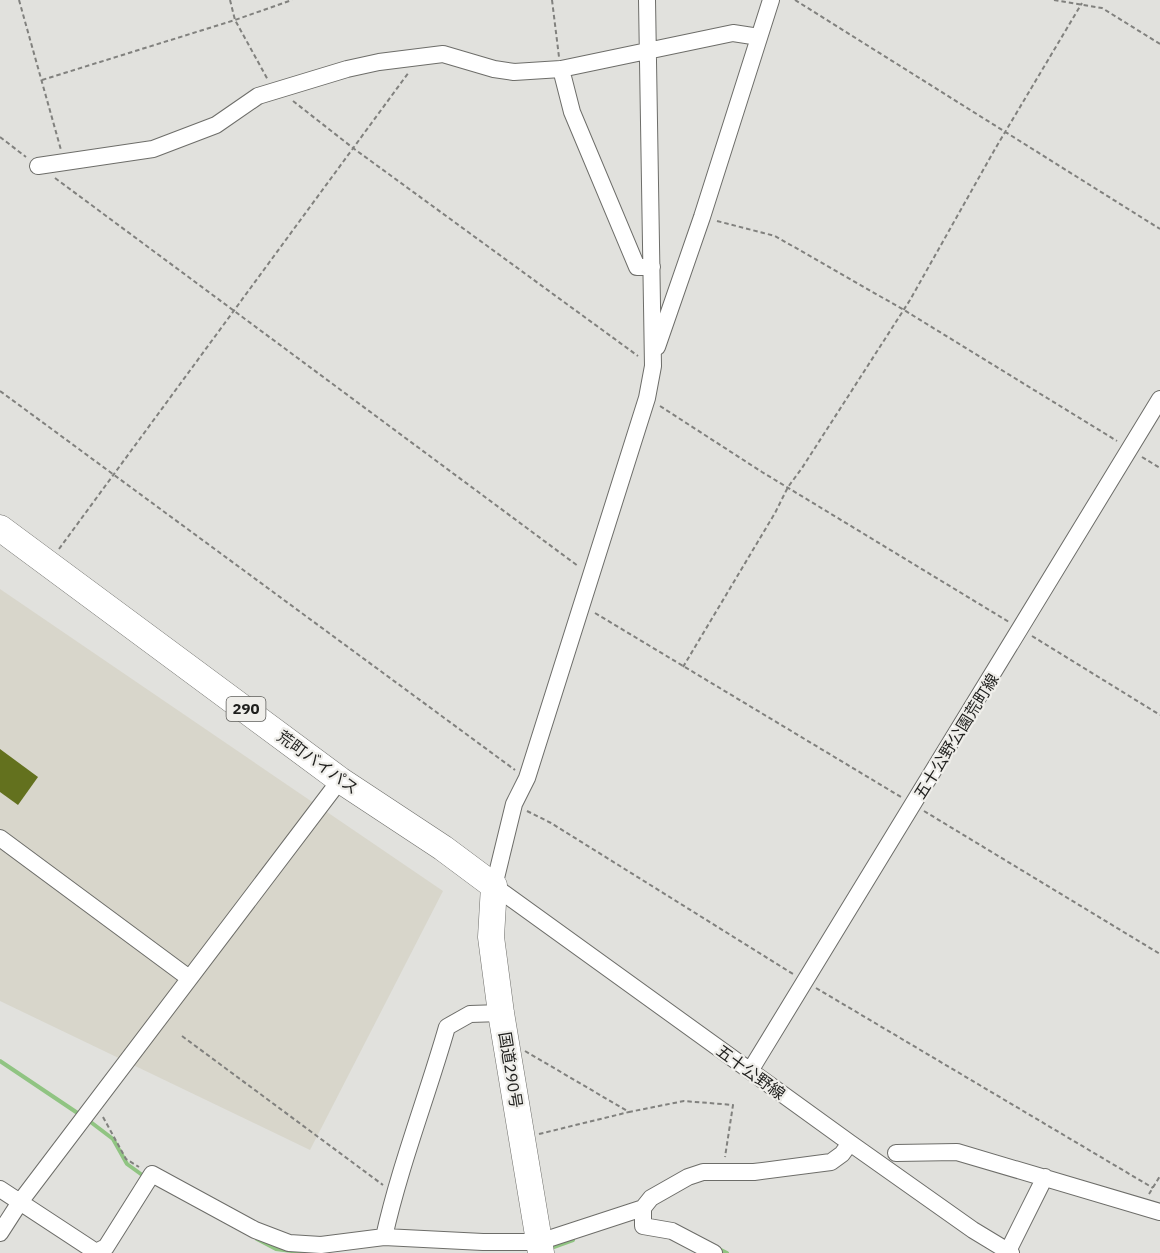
<svg xmlns="http://www.w3.org/2000/svg" width="1160" height="1253" font-family="'IBM Plex Sans','Noto Sans JP',sans-serif">
<rect width="100%" height="100%" fill="#e1e1dd"/>
<!-- built -->
<path fill="#d8d6cb" d="M0 589 443 891 310 1150 0 1001Z"/>
<g fill="none" stroke-linecap="round" stroke-linejoin="round">
<!-- stream -->
<path stroke="#90c482" stroke-width="4" d="M0 1061 82 1116
M88 1120 113 1139 127 1164 145 1177
M257 1239 276 1249 307 1253
M551 1248 573 1240
M717 1248 727 1253"/>
</g>
<!-- building -->
<path fill="#63711e" d="M0 749 38 777 18 805 0 792Z"/>
<g fill="none" stroke-linecap="round" stroke-linejoin="round">
<defs>
<path id="minor" d="M647 0 653 366 647 398 527 778 514 804 494 886 850 1143 973 1230 1011 1253
M561 69 572 112 637 267H652
M38 166 153 149 216 125 258 96 347 69 379 62 443 54 494 69 514 72 561 69 733 33 759 37
M657 347 702 217 771 0
M0 838 189 978
M750 1071 1160 399
M896 1153 957 1152 1160 1212
M0 1189 96 1252 106 1247 152 1174 255 1230 289 1243 321 1245 384 1237 483 1242H539L643 1208 651 1198 688 1177 703 1172H754L831 1162 842 1154 850 1143
M643 1208V1226L672 1231 714 1253
M0 1233 20 1202 340 780
M384 1237C400 1165 427 1097 447 1027L470 1014 501 1013
M1007 1253 1045 1177"/>
<path id="highway" d="M0 528 340 780 443 848 494 886 491 937 501 1013 541 1253"/>
</defs>
<!-- minor casing -->
<use href="#minor" stroke="#6d6d69" stroke-width="18"/>
<!-- highway casing -->
<use href="#highway" stroke="#6d6d69" stroke-width="27"/>
<!-- path -->
<path stroke="#81817e" stroke-width="2" stroke-dasharray="4.5 3" stroke-linecap="butt" d="M19 0 61 150
M230 0 235 20 268 80
M552 0 559 57
M795 0 1160 229
M1054 0 1102 8 1160 44
M42 80 235 20 292 0
M293 101 353 148 638 356
M0 137 26 157
M55 178 578 566
M717 221 775 236 904 310 1117 441
M0 391 515 770
M660 406 762 472 1009 622
M1142 457 1160 468
M59 549 409 72
M595 613 901 797
M1032 636 1160 715
M683 667 775 513 788 487 802 468 910 300 995 149 1082 3
M527 811 551 823 793 974
M924 811 1160 954
M816 988 1153 1188
M182 1036 383 1185
M525 1051 629 1112 684 1101 733 1105 725 1157
M103 1117 126 1159 139 1167
M539 1134 629 1112
M1149 1194 1160 1176"/>
<!-- minor -->
<use href="#minor" stroke="#fff" stroke-width="16"/>
<!-- highway -->
<use href="#highway" stroke="#fff" stroke-width="26"/>
</g>
<g text-anchor="middle" stroke-width="4.5" stroke-linejoin="round" paint-order="stroke">
<!-- shield labels -->
<rect fill="#efeeea" stroke="#5d5d5a" stroke-width="1.5" x="226.5" y="697" width="39" height="24" rx="4.5"/>
<g font-size="15" font-weight="bold" fill="#1f1f1d">
<text x="246" y="714">290</text>
</g>
<!-- street labels -->
<g font-size="16" fill="#1f1f1d" stroke="#efeeea">
<text transform="translate(956 736) rotate(-58)" y="6">五十公野公園荒町線</text>
<text transform="translate(318 762) rotate(36)" y="6">荒町バイパス</text>
<text transform="translate(511 1070) rotate(81)" y="6">国道290号</text>
<text transform="translate(751 1072) rotate(36)" y="6">五十公野線</text>
</g>
</g>
</svg>
